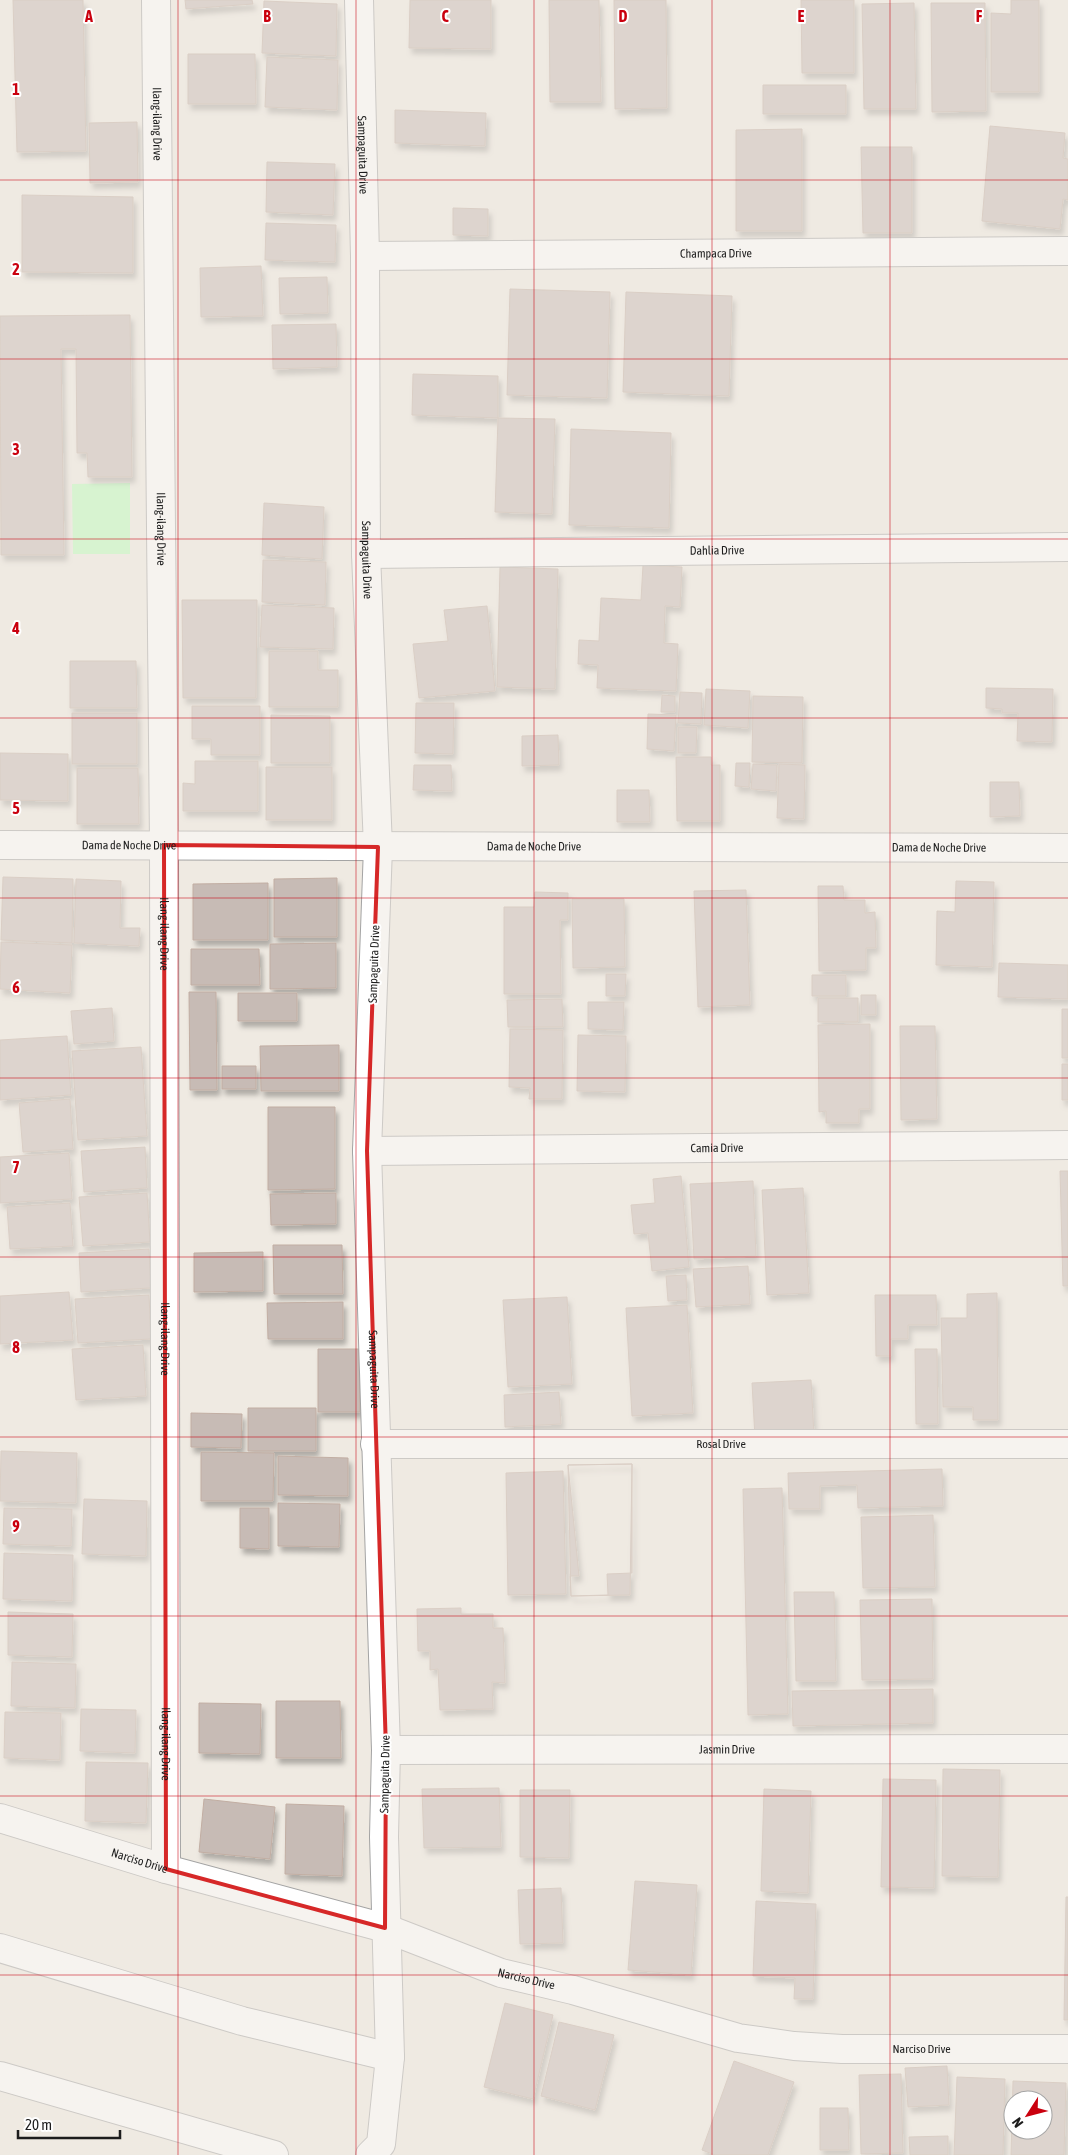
<svg xmlns="http://www.w3.org/2000/svg" width="1068" height="2155" font-family="'Asap Condensed',sans-serif">
<defs>
<filter id="shadow"><feDropShadow dx="3" dy="5.5" stdDeviation="2.5" flood-color="#0004"/></filter>
</defs>
<rect width="100%" height="100%" fill="#efeae2"/>
<!-- park -->
<path fill="#bafebb" d="M130 483V554H73L72 484Z"/>
<!-- building -->
<path fill="#c7bbb5" stroke="#c2aea3" fill-rule="evenodd" filter="url(#shadow)" d="M13 0H83L86 151 17 152Z
M185 0H252L253 4 186 9Z
M410 0H491V49L409 48Z
M549 0H599L601 102H550Z
M614 0H666L667 108 615 109Z
M801 0H854V73H802Z
M1011 0H1039V92H991V13L1011 14Z
M264 1 337 4 336 56 262 53Z
M914 3 916 109H864L862 4Z
M931 3H985L986 111 932 112Z
M188 54H255L256 104H188Z
M267 57 338 60 337 110 265 107Z
M763 85H846V114H763Z
M395 110 486 113 485 146 395 143Z
M137 122 138 182 90 183 89 123Z
M990 126 1065 133 1063 158 1068 159V200L1063 199 1060 229 982 221Z
M802 129V231H736V130Z
M861 147H912V233H863Z
M267 162 335 164 333 215 266 212Z
M22 195 133 197V273L22 272Z
M453 208 488 209V236L453 235Z
M266 223 336 225 335 262 265 260Z
M261 266 263 316 201 317 200 268Z
M327 277 328 313 280 314 279 278Z
M510 289 610 292 607 398 507 395Z
M626 292 732 296 729 396 623 392Z
M130 315 132 477H88L87 453H77L76 349H61L64 555H1L0 316Z
M336 324 337 367 273 369 272 325Z
M413 374 498 376V418L412 415Z
M498 418 555 419 552 514 495 512Z
M571 429 671 433 669 528 569 525Z
M264 503 324 507 322 559 262 555Z
M263 560 326 562 325 605 262 602Z
M643 565 682 567 680 607 665 606 664 643 678 644 676 691 597 688 598 665 578 664 579 640 599 641 601 598 641 600Z
M500 567 558 569 555 689 497 687Z
M182 600H257L256 698H183Z
M262 605 334 608 333 649 260 647Z
M487 606 495 691 419 698 413 644 448 641 444 610Z
M269 651H318V670H338V707H269Z
M70 661H136L137 708H70Z
M986 688 1053 689 1052 742 1017 741 1018 713H1002V709L986 708Z
M706 689 750 691 748 728 704 725Z
M680 692 702 693 701 724 678 723Z
M662 695 675 696V712H661Z
M753 696 803 697 802 763 752 762Z
M416 703H454L453 754 415 753Z
M192 706H260V755H211V739H192Z
M72 713H137V764H72Z
M648 714 676 715 674 751 647 749Z
M271 715 330 716V763H271Z
M678 727H697L696 753H678Z
M558 735 559 765 522 766V736Z
M0 753 68 754V801L0 800Z
M676 757H711V765H720V821H677Z
M195 761H258V811H183V783L195 784Z
M736 763H750L749 787 735 786Z
M753 764 777 765 776 791 751 789Z
M779 764 805 765 804 819 777 818Z
M414 765H451L452 791 413 790Z
M266 767H332V820H266Z
M77 768H138L139 824H77Z
M990 782H1019L1020 816 990 817Z
M617 790H649L650 822H617Z
M3 877 73 879 72 943 1 940Z
M337 878V937H274V879Z
M76 879 121 881 120 928H140L139 946 74 943Z
M956 881 994 882 992 967 936 965 937 911 955 912Z
M268 883V940H193V884Z
M818 886H843L844 900H865V913L875 912 876 948H866V970L819 971Z
M746 890 750 1005 698 1007 694 891Z
M535 892 568 893V920H560L561 994H504V907H534Z
M572 899H624L625 967 573 968Z
M1 942 72 945 70 993 0 989Z
M336 943V988L270 989V944Z
M191 949H259L260 985H191Z
M999 963 1068 965V999L998 997Z
M606 974H626L625 996H606Z
M812 975H846V996H812Z
M189 992H216L217 1090H190Z
M238 993H297V1021H238Z
M861 995H876V1015H861Z
M818 998H858V1022H818Z
M562 999 563 1027H508L507 1000Z
M588 1002H624L623 1030 588 1029Z
M112 1008 114 1041 74 1044 71 1011Z
M1062 1009H1068V1058H1062Z
M870 1024V1109H859V1123H826V1111L819 1112 818 1025Z
M900 1026H935L937 1119 901 1120Z
M510 1029 563 1030 562 1099H529L530 1088 509 1087Z
M578 1035 626 1036 625 1092 577 1091Z
M67 1036 71 1095 0 1100V1040Z
M339 1045V1091H261L260 1046Z
M141 1047 147 1136 78 1140 72 1051Z
M1062 1064H1068V1100H1062Z
M222 1066H256V1089H222Z
M70 1099 73 1149 23 1152 19 1103Z
M268 1107H335V1189L268 1190Z
M145 1147 147 1188 84 1192 81 1151Z
M69 1153 72 1199 0 1203V1157Z
M1060 1171H1068V1286H1063Z
M681 1176 689 1267 652 1271 648 1233 634 1234 631 1205 655 1203 653 1179Z
M753 1181 756 1256 694 1259 690 1184Z
M803 1188 809 1293 767 1295 762 1190Z
M147 1193 150 1242 83 1246 79 1197Z
M336 1193V1224L271 1225 270 1194Z
M70 1203 73 1246 10 1249 7 1207Z
M273 1245H342L343 1294H274Z
M149 1249 151 1288 81 1292 79 1253Z
M263 1252V1291L194 1292V1253Z
M748 1266 750 1304 696 1307 693 1269Z
M686 1275 687 1300 668 1301 666 1276Z
M69 1292 73 1340 0 1344V1296Z
M997 1293 998 1420H973V1407H943L941 1318H967V1294Z
M149 1295 151 1339 78 1343 75 1299Z
M875 1295H936L937 1325H908V1339H891V1356H876Z
M567 1297 572 1384 508 1387 503 1300Z
M343 1302V1339H268L267 1303Z
M687 1305 693 1413 632 1416 626 1308Z
M143 1345 146 1396 76 1400 72 1349Z
M318 1349H359L360 1412H318Z
M915 1349H937L938 1424H916Z
M811 1380 814 1435 755 1438 752 1383Z
M559 1392 561 1424 505 1427 504 1395Z
M248 1408H316V1451H248Z
M191 1413 242 1414 241 1448 191 1447Z
M1 1451 77 1453 76 1503 0 1501Z
M201 1452 274 1453 273 1501H201Z
M278 1456 348 1458V1496L278 1495Z
M632 1464V1573L607 1574 608 1595 571 1596 570 1576H579L568 1465Z
M632 1464 630 1595 571 1596 568 1465Z
M942 1469 943 1506 858 1508 857 1485 820 1486V1509H789L788 1473Z
M563 1471 566 1594 508 1595 506 1473Z
M782 1488 788 1714 748 1715 743 1489Z
M84 1499 147 1501 146 1556 82 1554Z
M278 1503 340 1504 339 1547 278 1546Z
M4 1508 72 1509 71 1546 3 1544Z
M240 1508H269V1549L240 1548Z
M933 1515 935 1587 863 1588 861 1517Z
M4 1553 73 1555 72 1601 3 1599Z
M794 1592H834L836 1681H796Z
M932 1599 933 1679 862 1680 860 1600Z
M461 1608V1614H493V1628H503L505 1683 492 1682 493 1709 440 1710 438 1669 430 1670V1651H418L417 1609Z
M8 1612 73 1614 72 1657 8 1655Z
M12 1662 76 1664 75 1708 11 1706Z
M933 1689V1723L793 1726 792 1691Z
M276 1701H340L341 1758H276Z
M199 1703 261 1704 260 1754 199 1753Z
M81 1709 136 1710 135 1753 80 1751Z
M5 1712 61 1713 60 1760 4 1758Z
M86 1762 148 1763 146 1823 85 1821Z
M943 1769 1000 1770 998 1877 942 1876Z
M883 1779 936 1780 934 1888 881 1887Z
M499 1788 501 1847 424 1848 422 1789Z
M764 1789 811 1791 808 1893 761 1891Z
M520 1790H570L569 1858 520 1857Z
M204 1799 275 1807 270 1859 199 1852Z
M286 1804 344 1806 342 1876 285 1874Z
M635 1881 697 1885 691 1975 628 1970Z
M561 1888 563 1943 520 1944 518 1890Z
M1066 1897H1068V2020H1064Z
M756 1901 816 1904 813 1999H794L795 1978 753 1976Z
M505 2003 553 2015 533 2099 484 2087Z
M559 2022 614 2035 595 2110 541 2096Z
M734 2061 794 2082 768 2155H715L702 2150Z
M947 2066 949 2105 908 2107 905 2068Z
M901 2074 903 2153 861 2154 859 2075Z
M957 2077 1005 2079 1003 2155H954Z
M1013 2081 1066 2083 1064 2155H1011ZM1013 2100H1043V2130H1013Z
M820 2108H848L849 2150H820Z
M948 2136V2155H910L909 2137Z"/>
<g fill="none" stroke-linecap="round" stroke-linejoin="round">
<defs>
<g id="minor">
<path id="s1" d="M156 0 164 845 166 1869"/>
<path id="s2" d="M359 0 365 256 366 554 378 847 367 1151 386 1750 384 1837 390 2057 381 2144 370 2155"/>
<path id="s3" d="M365 256 1068 251"/>
<path id="s4" d="M366 554 1068 547"/>
<path id="s5" d="M0 845 1068 848"/>
<path id="s6" d="M367 1151 1068 1145"/>
<path id="s7" d="M375 1444H1068"/>
<path id="s8" d="M386 1750 1068 1749"/>
<path id="s9" d="M0 1818 166 1869 385 1928 501 1973 573 1990 738 2038 794 2046 842 2049H1068"/>
<path d="M0 1948 242 2021 390 2057"/>
<path d="M0 2076 274 2155"/>
</g>
</defs>
<!-- minor casing -->
<use href="#minor" stroke="#a4a4a4" stroke-width="30"/>
<!-- minor -->
<use href="#minor" stroke="#fff" stroke-width="28"/>
</g>
<!-- marked area -->
<path d="M0 0H1068V2155H0ZM164 845 378 847 367 1151 386 1750 385 1928 166 1869Z" fill="#efeae2" fill-opacity=".55" fill-rule="evenodd"/>
<path fill="none" stroke="#d62828" stroke-width="4" stroke-linejoin="round" d="M164 845 378 847 367 1151 386 1750 385 1928 166 1869Z"/>
<!-- grid -->
<path fill="none" stroke="#ca000e" stroke-width="1" stroke-opacity="0.55" d="M178 0V2155M356 0V2155M534 0V2155M712 0V2155M890 0V2155M0 180H1068M0 359H1068M0 539H1068M0 718H1068M0 898H1068M0 1078H1068M0 1257H1068M0 1437H1068M0 1616H1068M0 1796H1068M0 1975H1068"/>
<g text-anchor="middle" stroke-width="4" stroke-linejoin="round" paint-order="stroke">
<!-- street labels -->
<g font-size="12" fill="#1d1d1d" stroke="#fff">
<text dy="4" stroke="none"><textPath href="#s1" startOffset="124">Ilang-ilang Drive</textPath></text>
<text dy="4" stroke="none"><textPath href="#s2" startOffset="155">Sampaguita Drive</textPath></text>
<text dy="4" stroke="none"><textPath href="#s3" startOffset="351">Champaca Drive</textPath></text>
<text dy="4" stroke="none"><textPath href="#s1" startOffset="529">Ilang-ilang Drive</textPath></text>
<text dy="4" stroke="none"><textPath href="#s4" startOffset="351">Dahlia Drive</textPath></text>
<text dy="4" stroke="none"><textPath href="#s2" startOffset="560">Sampaguita Drive</textPath></text>
<text dy="4" stroke="none"><textPath href="#s5" startOffset="129">Dama de Noche Drive</textPath></text>
<text dy="4" stroke="none"><textPath href="#s5" startOffset="534">Dama de Noche Drive</textPath></text>
<text dy="4" stroke="none"><textPath href="#s5" startOffset="939">Dama de Noche Drive</textPath></text>
<text dy="4" stroke="none"><textPath href="#s1" startOffset="934">Ilang-ilang Drive</textPath></text>
<text transform="translate(374 964) rotate(-88)" y="4">Sampaguita Drive</text>
<text dy="4" stroke="none"><textPath href="#s6" startOffset="350">Camia Drive</textPath></text>
<text dy="4" stroke="none"><textPath href="#s1" startOffset="1339">Ilang-ilang Drive</textPath></text>
<text dy="4" stroke="none"><textPath href="#s2" startOffset="1370">Sampaguita Drive</textPath></text>
<text dy="4" stroke="none"><textPath href="#s7" startOffset="346">Rosal Drive</textPath></text>
<text dy="4" stroke="none"><textPath href="#s1" startOffset="1744">Ilang-ilang Drive</textPath></text>
<text dy="4" stroke="none"><textPath href="#s8" startOffset="341">Jasmin Drive</textPath></text>
<text transform="translate(385 1774) rotate(-89)" y="4">Sampaguita Drive</text>
<text dy="4" stroke="none"><textPath href="#s9" startOffset="146">Narciso Drive</textPath></text>
<text dy="4" stroke="none"><textPath href="#s9" startOffset="551">Narciso Drive</textPath></text>
<text dy="4" stroke="none"><textPath href="#s9" startOffset="955">Narciso Drive</textPath></text>
</g>
</g>
<g font-size="16" text-anchor="middle" font-weight="bold" fill="#ca000e" stroke="#fff" stroke-width="4" stroke-linejoin="round" paint-order="stroke">
<text x="89" y="22">A</text>
<text x="267" y="22">B</text>
<text x="445" y="22">C</text>
<text x="623" y="22">D</text>
<text x="801" y="22">E</text>
<text x="979" y="22">F</text>
<text x="16" y="95">1</text>
<text x="16" y="275">2</text>
<text x="16" y="455">3</text>
<text x="16" y="634">4</text>
<text x="16" y="814">5</text>
<text x="16" y="993">6</text>
<text x="16" y="1173">7</text>
<text x="16" y="1353">8</text>
<text x="16" y="1532">9</text>
</g>
<!-- north arrow -->
<g transform="translate(1028 2115) rotate(234)"><circle r="24" fill="#ffffff" stroke="#a5a5a5"/>
<path d="M0-4L9 19L0 12L-9 19Z" fill="#ca000e"/>
<text y="-8" font-size="14" font-weight="bold" text-anchor="middle" fill="#1d1d1d">N</text>
</g>
<!-- scale -->
<path d="M18 2130v8h102v-8" fill="none" stroke="#1d1d1d" stroke-width="2.5"/>
<text x="25" y="2130" font-size="15" fill="#1d1d1d" stroke="#ffffff" stroke-width="4" paint-order="stroke">20 m</text>
</svg>
